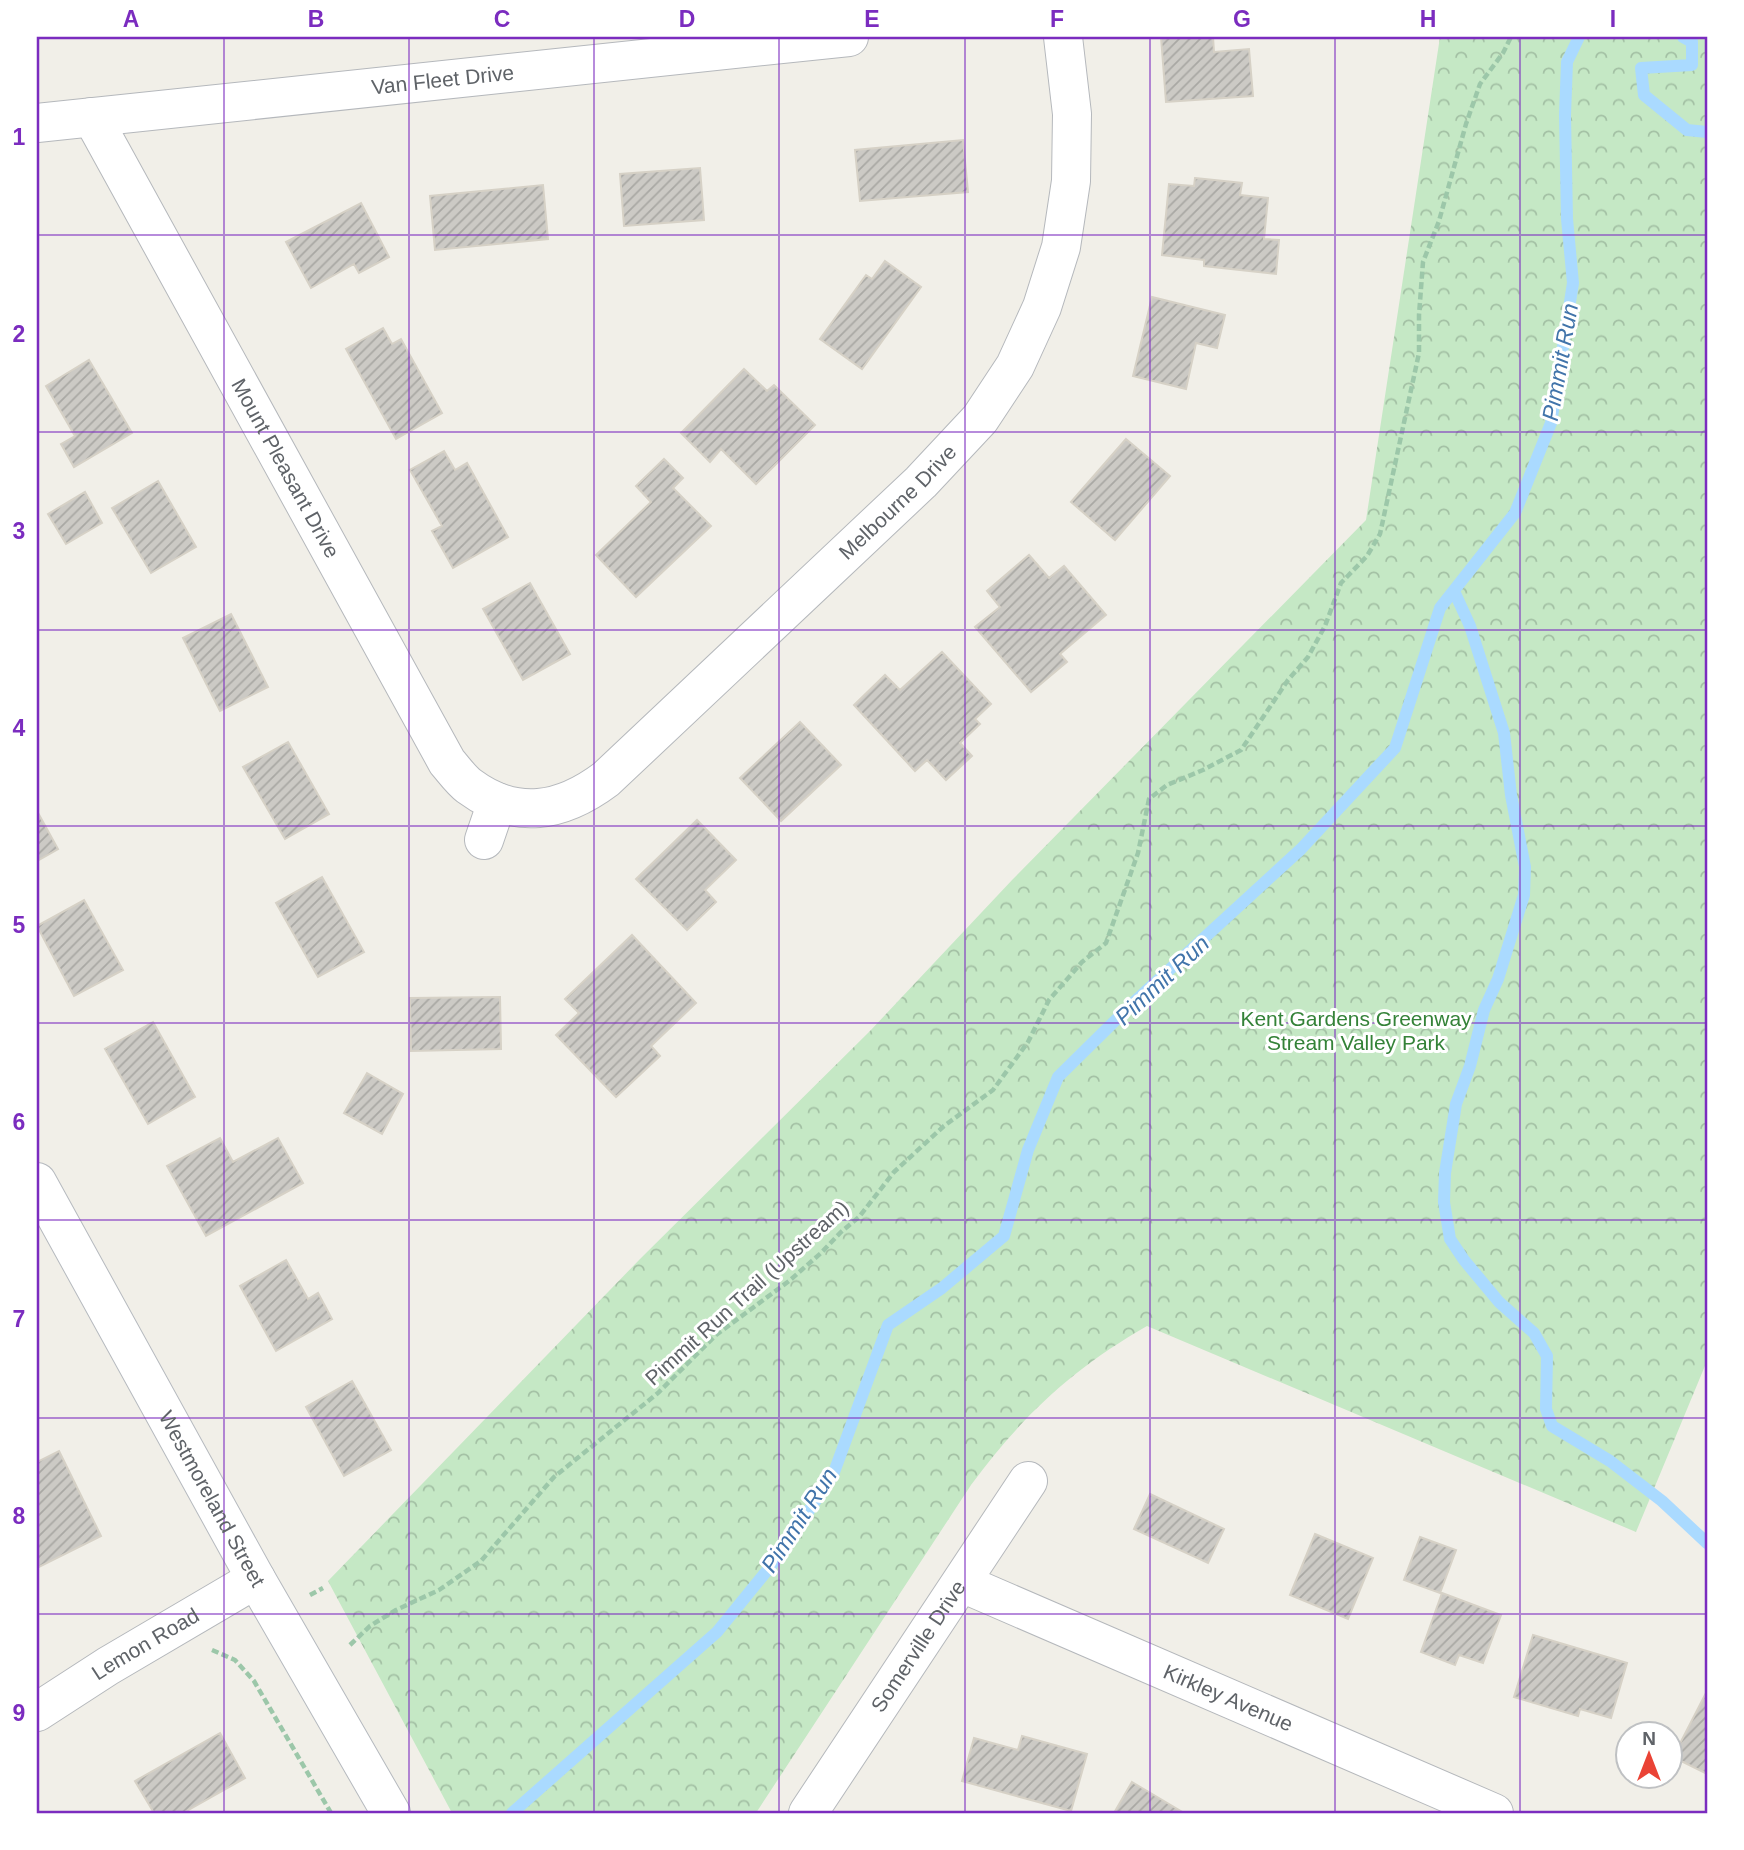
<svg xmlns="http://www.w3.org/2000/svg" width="1744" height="1850" font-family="Arial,sans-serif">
<defs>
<pattern id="park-crowns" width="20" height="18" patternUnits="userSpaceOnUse" patternTransform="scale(1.75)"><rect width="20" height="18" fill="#c5e8c5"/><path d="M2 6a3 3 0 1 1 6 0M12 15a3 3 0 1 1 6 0" fill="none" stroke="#a3c0a4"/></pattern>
<pattern id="building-hatch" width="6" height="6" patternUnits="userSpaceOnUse" patternTransform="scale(1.75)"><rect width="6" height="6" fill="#cccac5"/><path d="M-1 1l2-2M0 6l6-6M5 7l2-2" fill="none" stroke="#a9a8a4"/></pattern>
</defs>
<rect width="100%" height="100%" fill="#f1efe8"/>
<!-- park -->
<path fill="url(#park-crowns)" d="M1440 37H1707V1361L1636 1532 1147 1326C1072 1369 1022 1416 971 1485L756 1813H452L328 1581 640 1259 870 1031 1013 879 1366 520Z"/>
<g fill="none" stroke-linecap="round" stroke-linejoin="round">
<!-- stream -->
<path stroke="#aadaff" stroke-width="12" d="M1683 37 1692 42V65L1641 68 1644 95 1687 130 1707 132
M1454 591 1470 626 1504 733 1511 795 1525 867 1524 895 1498 979 1484 1010 1470 1066 1456 1104 1445 1173 1444 1202 1450 1239 1464 1260 1499 1302 1534 1333 1547 1356 1546 1409 1552 1426 1610 1461 1662 1501 1707 1543
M512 1813 717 1632 774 1562 833 1475 888 1325 942 1288 1004 1236 1028 1150 1058 1077 1132 1004 1301 849 1395 748 1440 608 1515 513 1551 423 1573 283 1567 219 1565 115 1567 62 1579 37"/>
</g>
<!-- building -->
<path fill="url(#building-hatch)" stroke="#d6d1c6" stroke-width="2" d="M1161 37H1213L1214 52 1249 49 1253 96 1166 102Z
M963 140 968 192 860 201 855 150Z
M700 168 704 220 624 226 620 174Z
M1195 178 1242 183 1240 195 1268 198 1264 239 1279 240 1276 274 1204 266V260L1162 255 1169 184 1194 186Z
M543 185 548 239 435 250 430 196Z
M361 203 389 257 359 273 354 264 311 288 286 242Z
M885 261 921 287 862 369 820 339 866 275 872 279Z
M1152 297 1225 315 1217 348 1196 343 1186 389 1133 376Z
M383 328 392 344 401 339 442 413 396 439 346 349Z
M89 360 132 433 74 467 61 444 75 436 46 386Z
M744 369 767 391 774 385 815 425 756 484 721 449 710 462 681 433Z
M1126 439 1170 476 1115 540 1071 502Z
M444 451 455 470 467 463 508 537 453 568 432 531 442 526 410 470Z
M664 459 683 478 673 488 711 526 636 597 596 555 651 502 636 486Z
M158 481 196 547 151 573 112 508Z
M85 492 102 523 66 544 48 514Z
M1029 555 1049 578 1064 566 1106 615 1060 654 1067 662 1031 692 975 627 1000 607 987 591Z
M530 583 570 654 523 680 483 609Z
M231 614 268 687 220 711 183 638Z
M942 652 991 704 975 719 980 724 960 743 972 756 946 780 927 760 915 771 854 705 885 675 900 690Z
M800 722 841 765 781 821 740 778Z
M288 742 329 814 285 839 243 767Z
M37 811 58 849 37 861Z
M697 820 736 860 705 890 716 902 687 930 636 879Z
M322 877 364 952 318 977 276 903Z
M84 900 123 970 74 996 37 926Z
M632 935 696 1003 651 1046 660 1056 616 1097 556 1035 579 1013 565 999Z
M500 997 501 1049 411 1051 410 998Z
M153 1022 195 1097 148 1124 105 1049Z
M367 1073 403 1094 382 1134 344 1113Z
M220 1138 233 1162 278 1138 303 1183 206 1236 167 1166Z
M286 1260 308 1299 318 1293 332 1319 276 1351 240 1286Z
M352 1381 391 1450 344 1476 306 1407Z
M59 1451 101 1536 37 1568V1462Z
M1150 1494 1224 1529 1208 1563 1134 1529Z
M1315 1534 1373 1558 1348 1619 1290 1595Z
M1420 1537 1456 1550 1440 1593 1404 1580Z
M1442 1593 1501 1615 1483 1663 1459 1655 1455 1665 1421 1652Z
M1533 1635 1627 1663 1611 1718 1580 1709 1578 1716 1514 1697Z
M1707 1691V1774L1673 1757Z
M220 1733 245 1778 183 1813H154L135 1781Z
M1022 1736 1087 1754 1071 1811 962 1781 974 1738 1018 1750Z
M1132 1782 1184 1813H1114Z"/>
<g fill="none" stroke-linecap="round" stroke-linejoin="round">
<defs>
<g id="street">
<path id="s1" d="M92 117 447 762C454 770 461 780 469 786 516 821 562 812 606 779L921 482 980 419 1015 366 1042 307 1061 247 1071 181 1072 114 1063 37"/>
<path id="s2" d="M37 123 849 37"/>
<path d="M484 840 497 802"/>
<path id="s3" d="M962 1583 1494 1813"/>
<path id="s4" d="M37 1712 108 1666 256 1579"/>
<path id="s5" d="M808 1813 1028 1481"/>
</g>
<g id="secondary">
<path id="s6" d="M37 1182 256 1579 391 1813"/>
</g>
</defs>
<!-- street casing -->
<use href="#street" stroke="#b5b8bc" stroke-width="40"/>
<!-- secondary casing -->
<use href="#secondary" stroke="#b6babf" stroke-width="40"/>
<!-- path -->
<path stroke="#9cc7a9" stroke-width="4.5" stroke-dasharray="7 3.5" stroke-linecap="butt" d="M310 1595 323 1588
M350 1645 370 1626 396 1610 439 1590 481 1561 554 1477 658 1393 716 1335 789 1281 821 1253 841 1232 859 1217 894 1172 944 1126 993 1090 1028 1042 1049 1000 1082 962 1106 943 1138 853 1149 799 1167 785 1203 770 1241 750 1288 680 1308 657 1325 626 1341 583 1367 556 1380 534 1419 353V315L1423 262 1439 221 1466 124 1480 84 1503 53 1511 37
M212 1650 235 1660 254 1681 331 1813"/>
<!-- street -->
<use href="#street" stroke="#fff" stroke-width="38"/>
<!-- secondary -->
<use href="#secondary" stroke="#fff" stroke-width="38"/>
</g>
<!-- grid -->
<path fill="none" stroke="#7b2cbf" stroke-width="2" stroke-opacity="0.55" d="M224 37V1813M409 37V1813M594 37V1813M779 37V1813M965 37V1813M1150 37V1813M1335 37V1813M1520 37V1813M37 235H1707M37 432H1707M37 630H1707M37 826H1707M37 1023H1707M37 1220H1707M37 1418H1707M37 1614H1707"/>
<g text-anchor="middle" stroke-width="6" stroke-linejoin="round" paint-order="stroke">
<!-- street labels -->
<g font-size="21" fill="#5f6368" stroke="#fff">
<text dy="7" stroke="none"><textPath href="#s2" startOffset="408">Van Fleet Drive</textPath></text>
<text dy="7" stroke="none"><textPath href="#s1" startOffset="401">Mount Pleasant Drive</textPath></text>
<text dy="7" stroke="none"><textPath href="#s1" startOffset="1320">Melbourne Drive</textPath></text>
<text transform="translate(747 1293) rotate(-42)" y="7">Pimmit Run Trail (Upstream)</text>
<text dy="7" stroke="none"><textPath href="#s6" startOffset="362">Westmoreland Street</textPath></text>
<text dy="7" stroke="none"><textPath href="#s4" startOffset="128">Lemon Road</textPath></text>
<text dy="7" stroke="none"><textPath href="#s5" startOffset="200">Somerville Drive</textPath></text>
<text dy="7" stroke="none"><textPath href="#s3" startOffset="290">Kirkley Avenue</textPath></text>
</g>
<!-- park labels -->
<g font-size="21" fill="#348238" stroke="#fff">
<text x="1356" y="1026">Kent Gardens Greenway<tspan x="1356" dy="24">Stream Valley Park</tspan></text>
</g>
<!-- water labels -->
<g font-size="23" font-style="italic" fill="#4174aa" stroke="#fff">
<text transform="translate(1560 362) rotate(-80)" y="8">Pimmit Run</text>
<text transform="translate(1162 980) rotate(-43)" y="8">Pimmit Run</text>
<text transform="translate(799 1520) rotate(-57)" y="8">Pimmit Run</text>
</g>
</g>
<!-- border -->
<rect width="1744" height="1850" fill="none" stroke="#ffffff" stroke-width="77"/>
<!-- north arrow -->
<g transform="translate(1649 1755)"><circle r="33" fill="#ffffff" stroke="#bfc1c3" stroke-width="2"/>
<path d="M0-5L12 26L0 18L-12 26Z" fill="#ea4335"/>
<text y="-10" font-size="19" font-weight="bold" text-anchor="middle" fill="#5f6368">N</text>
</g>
<rect x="38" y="38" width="1668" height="1774" fill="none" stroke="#7b2cbf" stroke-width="2.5"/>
<g font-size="23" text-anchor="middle" font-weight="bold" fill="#7b2cbf">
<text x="131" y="27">A</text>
<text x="316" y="27">B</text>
<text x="502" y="27">C</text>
<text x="687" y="27">D</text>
<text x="872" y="27">E</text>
<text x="1057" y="27">F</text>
<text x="1242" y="27">G</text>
<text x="1428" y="27">H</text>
<text x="1613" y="27">I</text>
<text x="19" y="145">1</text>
<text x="19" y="342">2</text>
<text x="19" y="539">3</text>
<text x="19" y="736">4</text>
<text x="19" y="933">5</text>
<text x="19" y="1130">6</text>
<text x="19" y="1327">7</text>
<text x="19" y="1524">8</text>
<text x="19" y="1721">9</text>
</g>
</svg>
